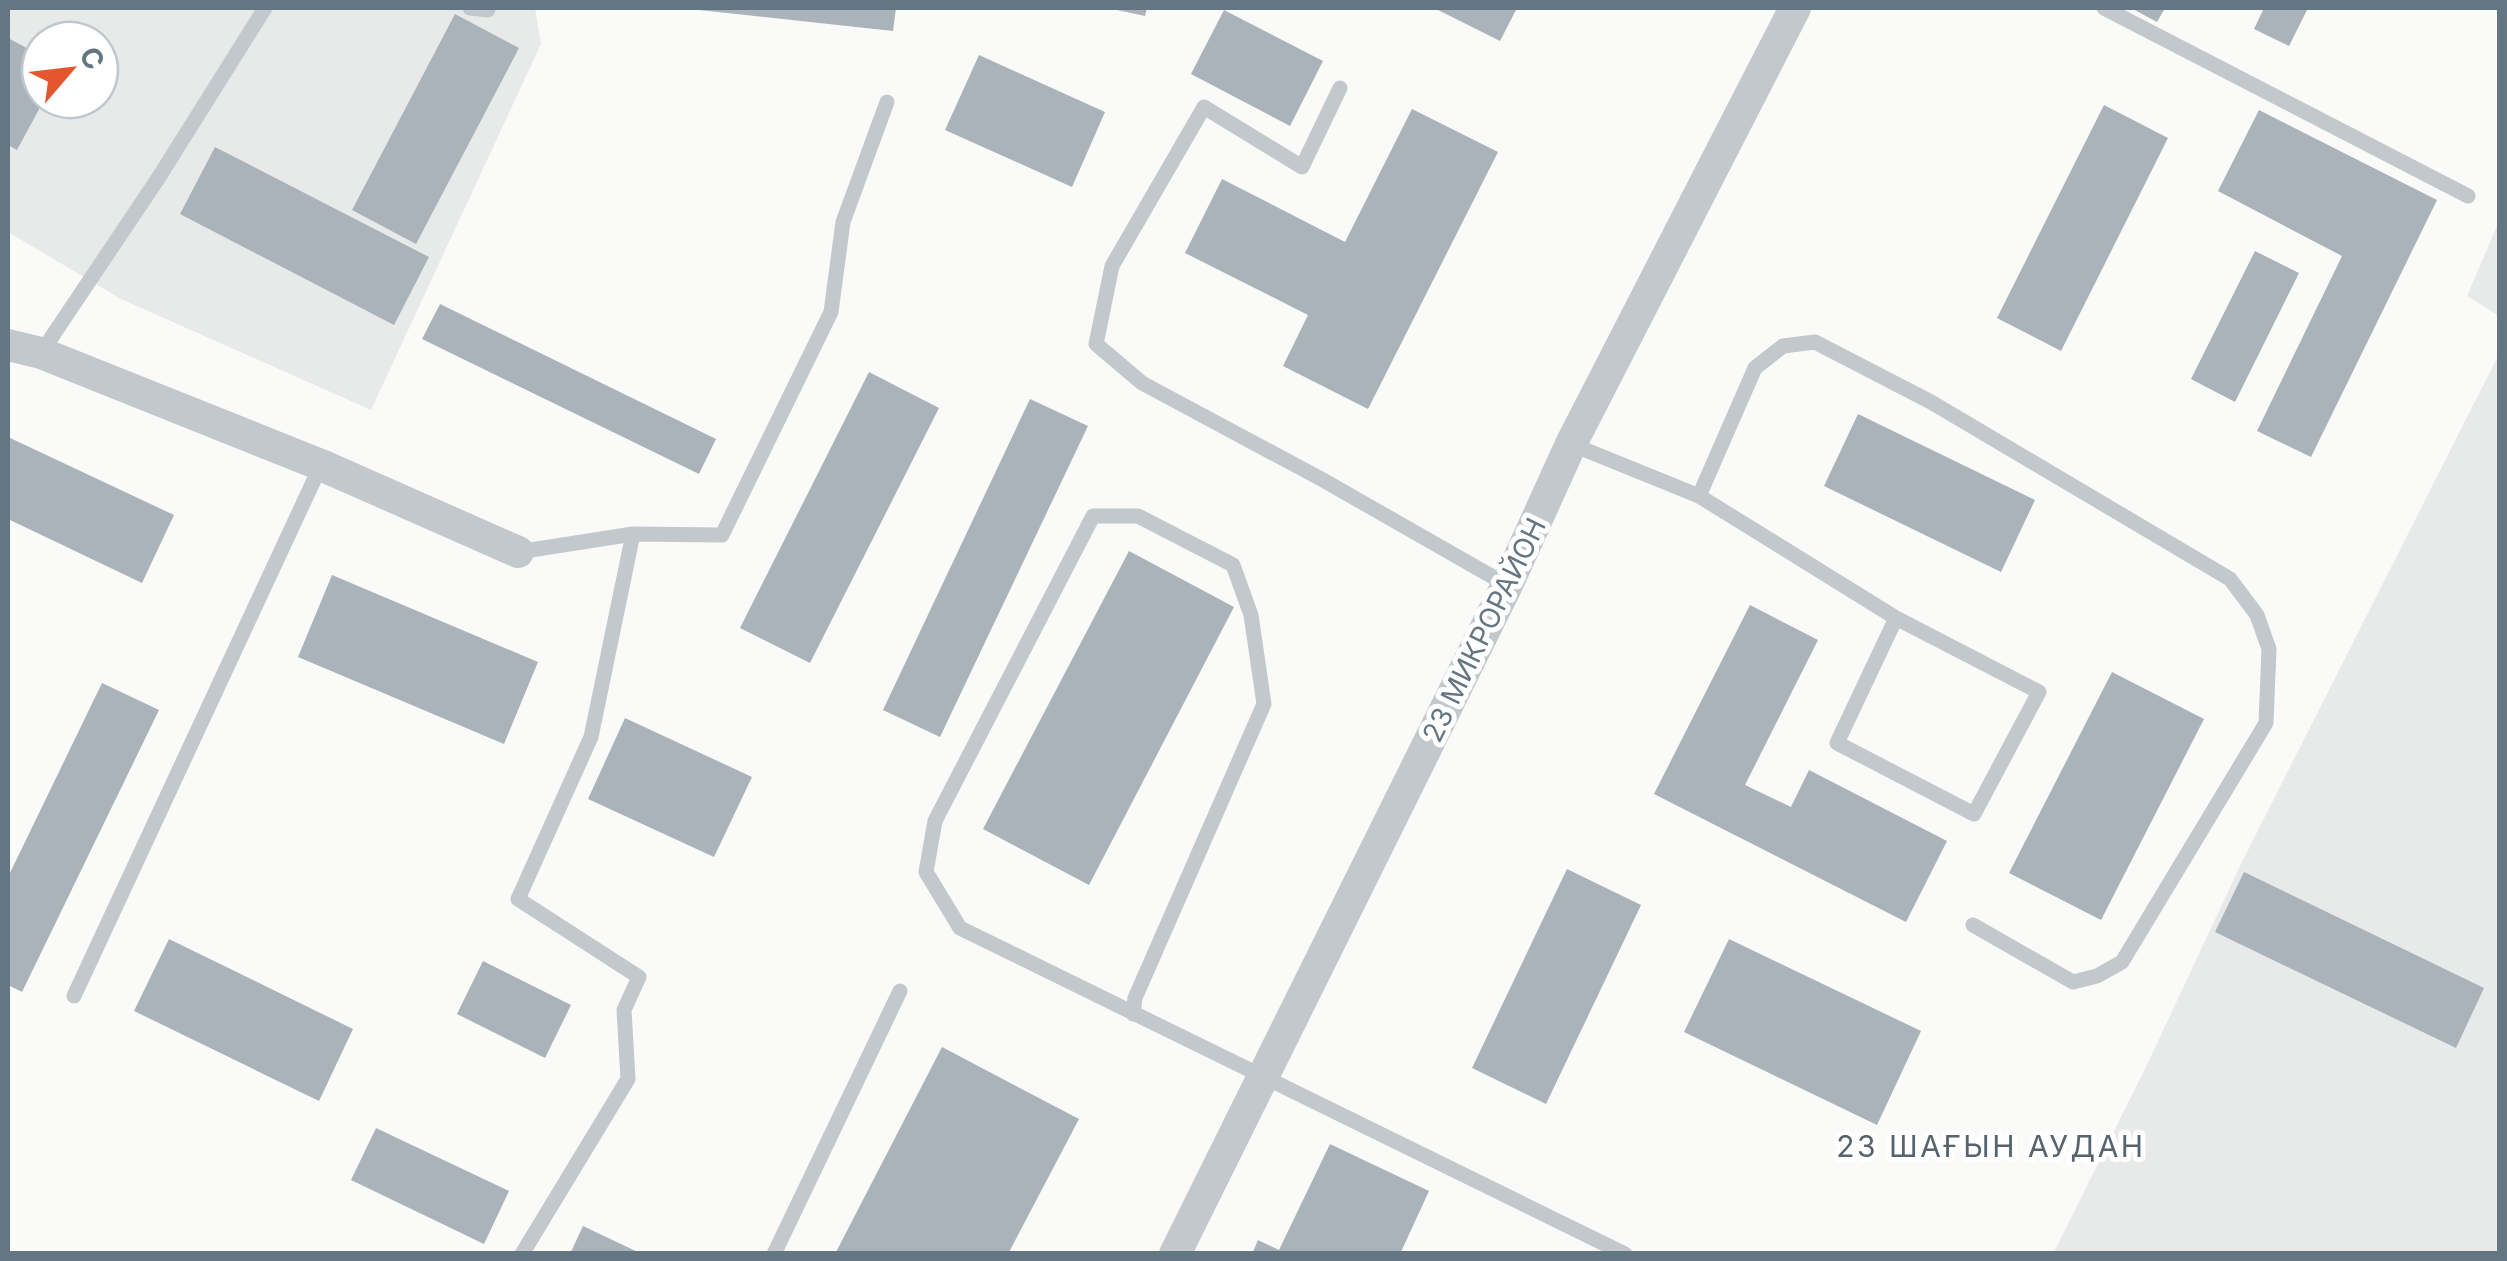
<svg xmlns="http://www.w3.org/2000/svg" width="2507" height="1261" font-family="Inter,sans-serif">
<rect width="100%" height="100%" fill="#fafaf8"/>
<!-- built -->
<path fill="#e8e9e9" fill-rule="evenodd" d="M8 8H535L541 44 371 410 121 299 8 232ZM40 40H100V100H40Z
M2499 221 2500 316H2499L2467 296Z
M2499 354V1253L2053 1254 2144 1071 2242 862Z"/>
<!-- building -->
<path fill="#aab3b9" d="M699 8H896L893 31 699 10Z
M1108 8H1147L1145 16Z
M1434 8H1517L1500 41Z
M2131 8H2165L2157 22Z
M2264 8H2308L2289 46 2254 29Z
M1224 10 1323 61 1290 126 1191 74Z
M455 14 519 48 416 244 352 210Z
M8 38 40 55V100H44L17 150 8 145Z
M979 55 1105 112 1072 187 945 130Z
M2104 105 2168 138 2061 351 1997 318Z
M1412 109 1498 152 1368 409 1283 366 1308 315 1185 253 1222 179 1345 242Z
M2259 110 2437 200 2311 457 2257 431 2342 256 2218 191Z
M215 147 429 257 394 325 180 214Z
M2255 251 2299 273 2235 402 2191 379Z
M440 304 716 439 699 474 422 339Z
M869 372 939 408 810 663 740 628Z
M1030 399 1088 426 940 737 883 710Z
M1858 414 2035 500 2001 572 1824 486Z
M8 437 174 515 142 583 8 519Z
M1129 551 1234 607 1089 885 983 829Z
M332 575 538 662 504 744 298 657Z
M1750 605 1818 640 1745 785 1791 807 1809 770 1947 841 1906 922 1654 794Z
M2112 672 2204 719 2101 920 2009 873Z
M102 683 159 710 22 992 8 985V877Z
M625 718 752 777 714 857 588 799Z
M1567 869 1641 905 1546 1104 1472 1068Z
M2244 872 2484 988 2456 1048 2215 932Z
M169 939 353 1029 319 1101 134 1011Z
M1729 939 1921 1031 1877 1125 1684 1032Z
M483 961 571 1005 545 1058 457 1014Z
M942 1047 1079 1119 1008 1254H835Z
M376 1128 509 1191 484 1244 351 1180Z
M1330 1144 1429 1191 1400 1254H1252L1258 1240 1279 1250Z
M583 1226 642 1254H570Z"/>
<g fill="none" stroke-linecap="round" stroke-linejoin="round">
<!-- service -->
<path stroke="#c3c8cc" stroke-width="15" d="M470 8 488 10
M2104 8 2468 196
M1340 88 1302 167 1204 107 1112 266 1096 344 1142 383 1323 480 1507 585
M41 353 159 177 265 8
M1571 444 1699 496 1896 618 2039 692 1974 814 1837 743 1896 618
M1699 496 1755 368 1783 346 1815 342 1931 402 2230 579 2257 615 2269 649 2266 723 2122 962 2097 976 2073 982 1973 925
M518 552 633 534 722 535 831 312 843 222 887 102
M74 996 321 465
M1133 1014 1135 998 1264 704 1251 615 1233 565 1138 516H1093L935 821 926 872 960 928 1625 1254
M522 1254 628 1079 624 1010 639 977 518 899 591 737 633 534
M774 1254 900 991"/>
<!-- minor -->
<path stroke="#c3c8cc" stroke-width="32" d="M8 345 41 353 321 465 518 552
M1175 1254 1507 585 1571 444 1795 8"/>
</g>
<g text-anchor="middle" stroke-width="10" stroke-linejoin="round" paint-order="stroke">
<!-- street labels -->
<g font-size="28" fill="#657683" stroke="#fff">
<text transform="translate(1484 630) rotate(-64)" y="10">23 МИКРОРАЙОН</text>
</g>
<!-- neighbourhood labels -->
<g font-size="30" letter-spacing="2.5" fill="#57646e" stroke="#fff">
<text x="1991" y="1157">23 ШАҒЫН АУДАН</text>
</g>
</g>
<!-- border -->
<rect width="2507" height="1261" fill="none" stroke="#657683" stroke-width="20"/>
<!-- north arrow -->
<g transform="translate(70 70) rotate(62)"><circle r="48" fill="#ffffff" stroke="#c1c8cd" stroke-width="2.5"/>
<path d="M0-8L18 38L0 25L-18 38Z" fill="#e4572e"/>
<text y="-15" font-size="28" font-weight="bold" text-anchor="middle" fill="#657683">С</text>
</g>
</svg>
